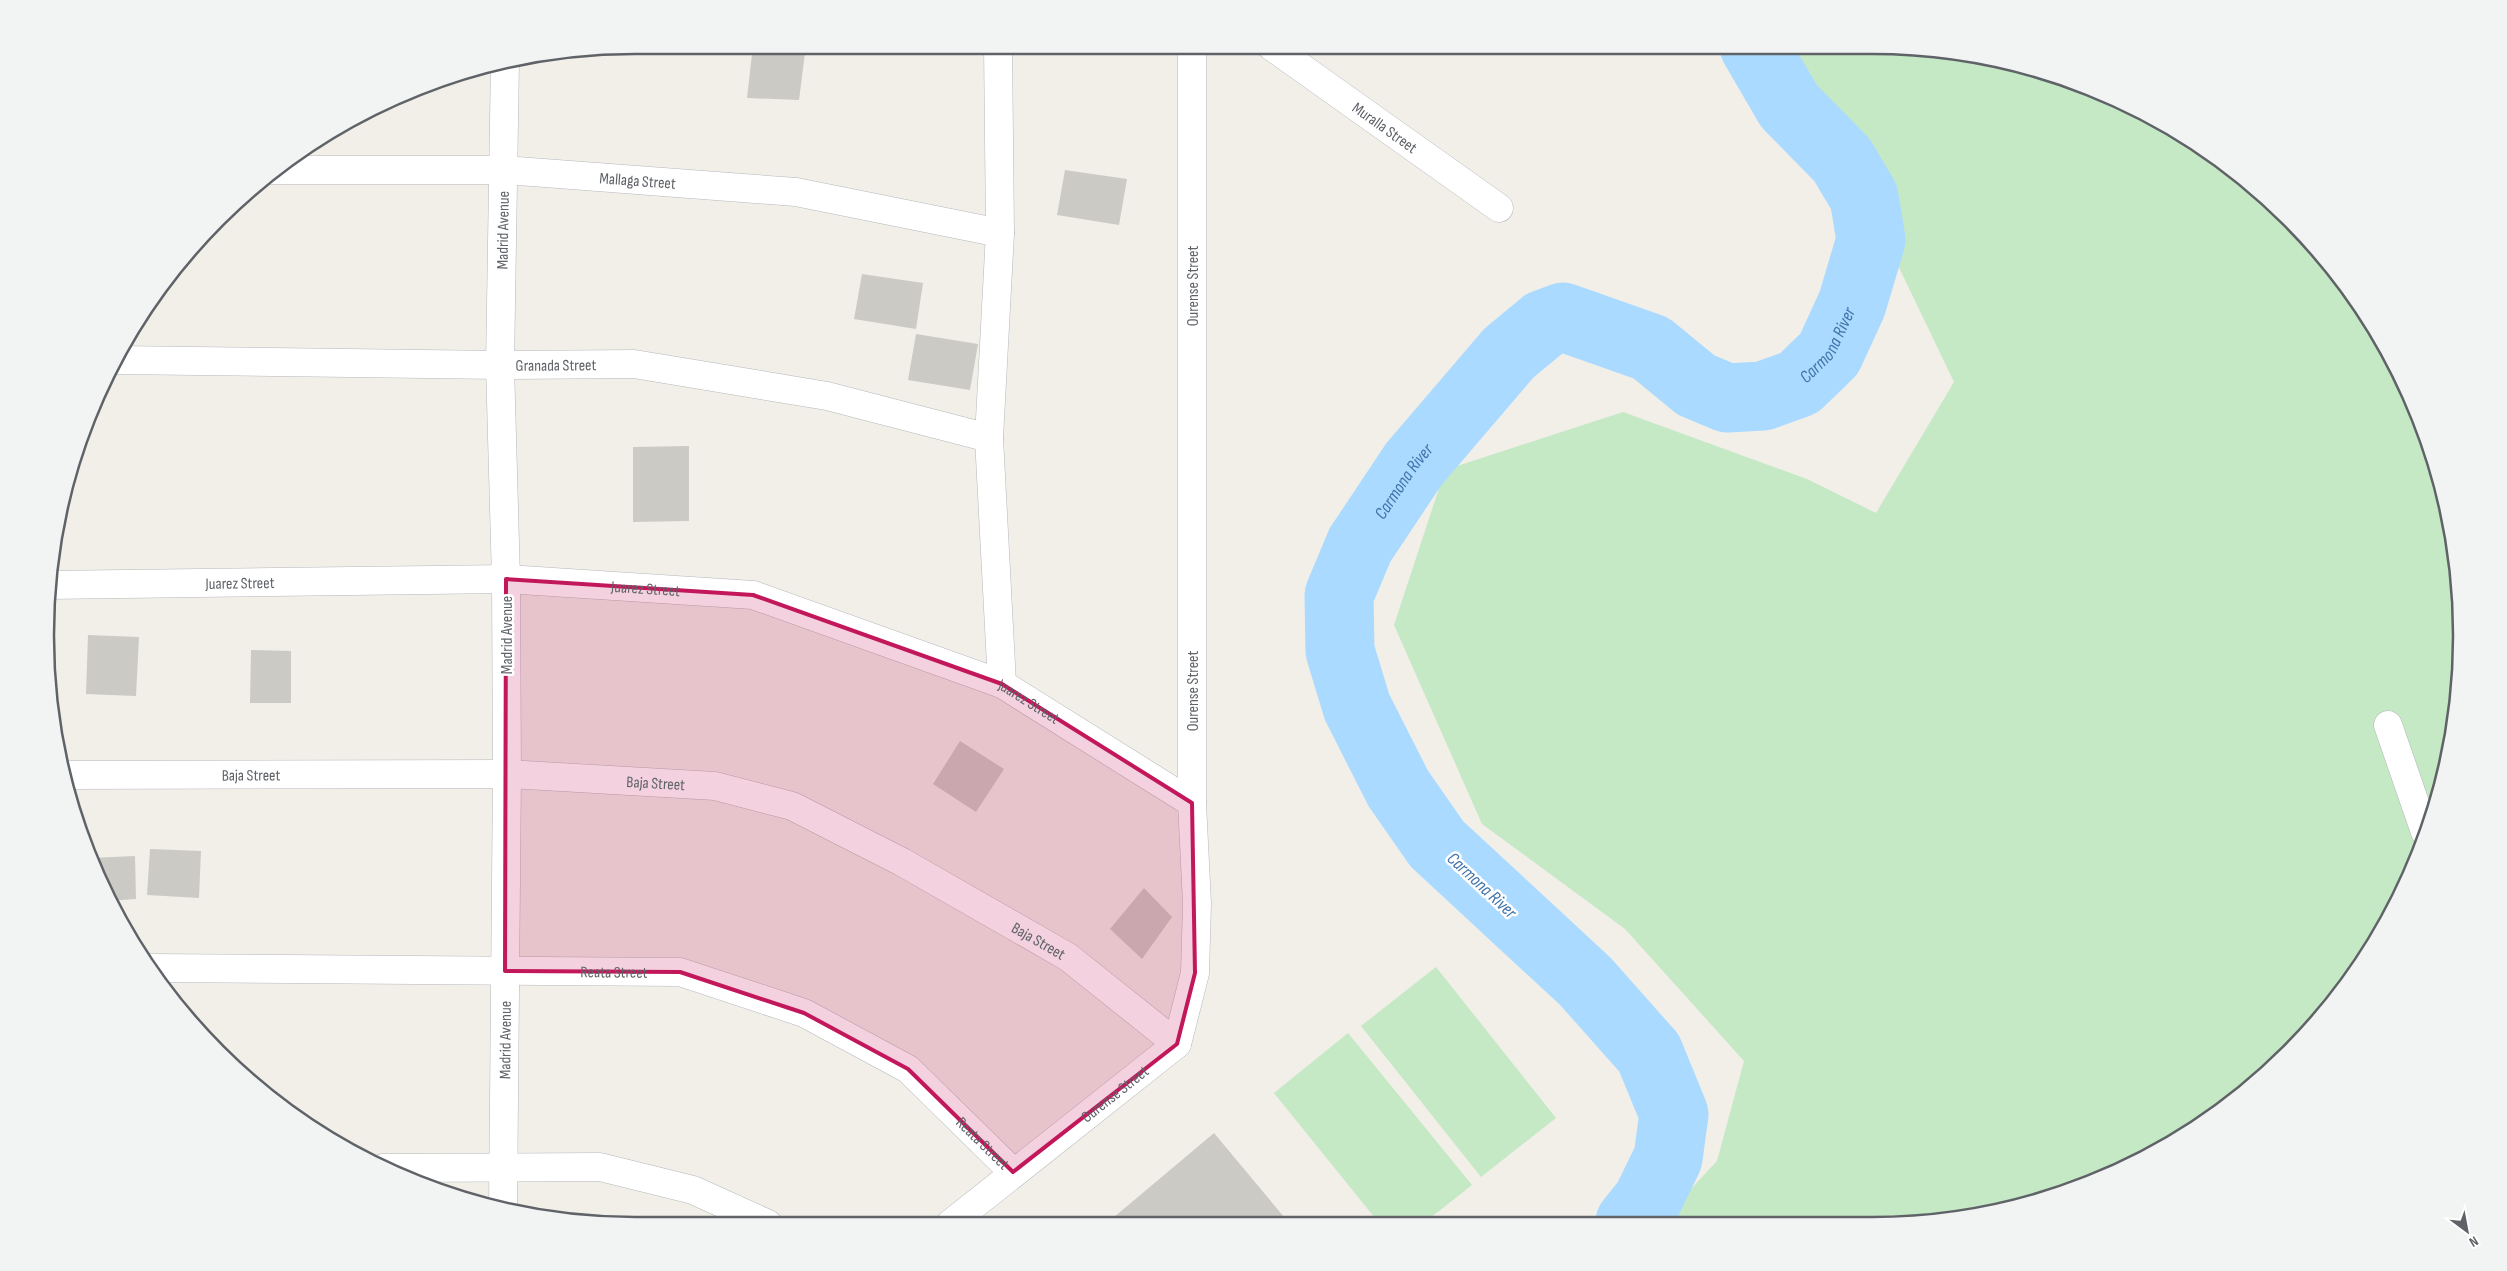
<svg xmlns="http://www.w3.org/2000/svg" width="2507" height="1271" font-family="'Sofia Sans Condensed',sans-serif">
<rect width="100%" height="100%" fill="#f1efe8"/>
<!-- green -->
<path fill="#c5e8c5" d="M1780 46H1910L2024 65 2132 106 2231 167 2315 246 2383 340 2431 445 2457 558 2461 674 2442 788 2401 896 2316 1025 2231 1104 2097 1181 1949 1221 1660 1222 1717 1161 1744 1061 1625 929 1482 824 1394 625 1445 470 1623 412 1807 479 1876 513 1954 382 1893 255 1805 115Z
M1436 967 1556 1118 1481 1177 1361 1026Z
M1348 1033 1472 1185 1425 1222 1379 1223 1274 1093Z"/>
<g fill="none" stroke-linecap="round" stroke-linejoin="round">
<!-- river -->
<path stroke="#aadaff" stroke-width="69" id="s1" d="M1630 1222 1647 1201 1668 1158 1674 1114 1649 1053 1585 981 1437 844 1398 788 1357 707 1340 651 1339 595 1360 545 1414 464 1509 353 1544 324 1563 317 1651 348 1696 385 1727 398 1763 396 1799 383 1829 354 1852 304 1871 240 1864 197 1842 160 1789 106 1754 46"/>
</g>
<!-- building -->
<path fill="#cccac5" d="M753 45H806L799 100 747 98Z
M1065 170 1127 179 1119 225 1057 215Z
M862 274 923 283 916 329 854 319Z
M916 334 978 344 970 390 908 380Z
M689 446V521L633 522V447Z
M88 635 139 637 136 696 86 694Z
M251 650 291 651V703H250Z
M960 741 1004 769 976 812 933 784Z
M150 849 201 851 199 898 147 895Z
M135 856 136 899 108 901 91 858Z
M1144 888 1172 917 1142 959 1110 929Z
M1214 1133 1289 1223H1107Z"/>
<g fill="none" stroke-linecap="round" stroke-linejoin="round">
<defs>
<g id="minor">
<path d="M998 45 1000 233 989 438 1002 684"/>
<path id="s2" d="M1271 46 1499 208"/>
<path id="s3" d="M272 170H504L796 192 1000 233"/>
<path id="s4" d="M115 360 500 365 634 364 827 396 989 438"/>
<path id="s5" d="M48 585 506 579 753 595 1002 684 1192 803"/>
<path d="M2388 725 2425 832"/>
<path id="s6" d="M65 775 507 774 715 786 792 806 902 862 1068 957 1177 1044"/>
<path id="s7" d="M150 968 680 972 804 1013 908 1069 1013 1172"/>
<path d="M383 1168 600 1167 693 1190 768 1224"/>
<path id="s8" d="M503 1209 507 774 506 579 500 365 505 61"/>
<path id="s9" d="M950 1224 1177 1044 1195 973 1197 904 1192 803V46"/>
</g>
</defs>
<!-- minor casing -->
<use href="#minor" stroke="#b5b8bc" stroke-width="29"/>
<!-- minor -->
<use href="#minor" stroke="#fff" stroke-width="28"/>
</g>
<!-- marked area -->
<path fill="#c2185b" fill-opacity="0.2" stroke="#c2185b" stroke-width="4" stroke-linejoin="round" d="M506 579 753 595 1002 684 1192 803 1195 973 1177 1044 1013 1172 908 1069 804 1013 680 972 505 971Z"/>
<g text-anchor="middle" stroke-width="5" stroke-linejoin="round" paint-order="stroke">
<!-- street labels -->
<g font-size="16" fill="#5f6368" stroke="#fff">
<text dy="6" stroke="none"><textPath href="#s2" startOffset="140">Muralla Street</textPath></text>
<text dy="6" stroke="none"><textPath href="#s3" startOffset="366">Mallaga Street</textPath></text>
<text dy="6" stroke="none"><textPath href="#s8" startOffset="979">Madrid Avenue</textPath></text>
<text transform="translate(1192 286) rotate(-90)" y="6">Ourense Street</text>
<text dy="6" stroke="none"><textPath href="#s4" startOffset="441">Granada Street</textPath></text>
<text dy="6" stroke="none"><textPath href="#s5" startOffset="192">Juarez Street</textPath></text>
<text dy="6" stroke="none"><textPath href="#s5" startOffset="598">Juarez Street</textPath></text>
<text transform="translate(506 635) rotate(-90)" y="6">Madrid Avenue</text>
<text transform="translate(1192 691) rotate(-90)" y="6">Ourense Street</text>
<text dy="6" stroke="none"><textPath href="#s5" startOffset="1002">Juarez Street</textPath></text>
<text dy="6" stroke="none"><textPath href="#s6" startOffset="186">Baja Street</textPath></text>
<text dy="6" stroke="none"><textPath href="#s6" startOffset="591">Baja Street</textPath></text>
<text dy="6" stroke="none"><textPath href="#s6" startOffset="1011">Baja Street</textPath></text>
<text dy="6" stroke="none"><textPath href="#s7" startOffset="464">Reata Street</textPath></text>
<text dy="6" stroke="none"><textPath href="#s8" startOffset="169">Madrid Avenue</textPath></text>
<text dy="6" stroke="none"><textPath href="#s9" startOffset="210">Ourense Street</textPath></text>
<text dy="6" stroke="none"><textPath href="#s7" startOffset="884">Reata Street</textPath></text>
</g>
<!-- water labels -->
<g font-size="18" font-style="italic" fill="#4174aa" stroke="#fff">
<text dy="6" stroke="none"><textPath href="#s1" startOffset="1428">Carmona River</textPath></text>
<text dy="6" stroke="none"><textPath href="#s1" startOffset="888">Carmona River</textPath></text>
<text transform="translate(1482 885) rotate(43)" y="6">Carmona River</text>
</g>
</g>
<!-- crop -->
<path d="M0 0H2507V1271H0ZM635 54H1872A581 581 0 0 1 2453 635V636A581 581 0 0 1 1872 1217H635A581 581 0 0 1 54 636V635A581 581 0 0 1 635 54Z" fill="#f2f3f3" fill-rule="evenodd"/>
<path fill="none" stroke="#5f6368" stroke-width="2.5" d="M635 54H1872A581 581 0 0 1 2453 635V636A581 581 0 0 1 1872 1217H635A581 581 0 0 1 54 636V635A581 581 0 0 1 635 54Z"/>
<!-- north arrow -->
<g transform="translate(2467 1231) rotate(148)" stroke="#ffffff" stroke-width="4" paint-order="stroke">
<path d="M0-4L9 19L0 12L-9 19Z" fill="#5f6368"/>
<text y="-8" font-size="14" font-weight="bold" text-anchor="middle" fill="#5f6368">N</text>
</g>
</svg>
